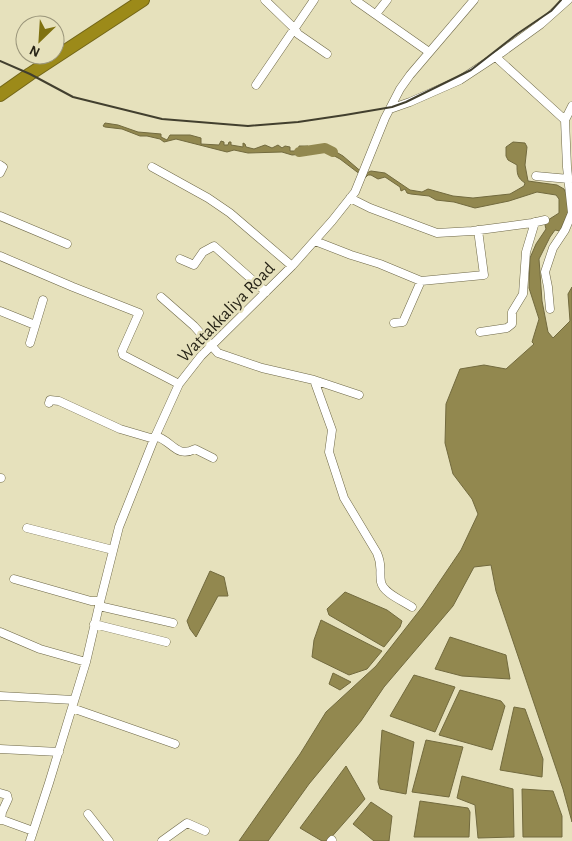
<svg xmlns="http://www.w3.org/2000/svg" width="572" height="841" font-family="'Alegreya Sans',sans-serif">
<rect width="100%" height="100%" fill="#e6e1bc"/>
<!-- water -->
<path fill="#92884f" stroke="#726a3e" d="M105 123 118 125 138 132 161 134V137L167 140 170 135H190L201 138V144L219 145 221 141 224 142V145H228L229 142H231V145L243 147V143L245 144 246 147 254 149 265 145 272 148 278 145 282 148 285 146 290 147V151H298L299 146H308L315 153 326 146 343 156 364 174 371 171 385 173 410 190 422 192 428 189 453 196 473 198 510 194 524 186 525 183C517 178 517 173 517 165L508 160 506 156V147L513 142 525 143 527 147 525 165 528 181 557 185 564 189 569 201V210L560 231 555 230 550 237 539 259 542 301 548 332 553 338 570 321 568 294 572 287V822L563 789 496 591 491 565 474 567 453 606 384 687 361 721 309 784 268 841H239L300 754 326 712 376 666 423 606 461 550 478 514 472 499 453 474 445 443 446 404 460 369 484 365 506 369 534 344 532 342 539 319 529 288 530 258 536 244 546 229 545 225 548 220 559 213V199L556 195 537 192 509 201 475 208 454 202 436 200 429 196 411 194 407 193 405 189 401 191 400 187 385 177 378 179 371 175H368L365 178 340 159 327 152 292 155 282 152 248 153 234 150 227 152 176 139 164 142 160 139 147 136H140L122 129 105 127 103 126Z
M210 571 224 577 228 596H218L196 637 190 629 187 621Z
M345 592 387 610 402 621 400 627 384 647 329 615 327 609Z
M321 620 382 651 367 669 349 675 312 657 314 640Z
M450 637 506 655 510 679 462 676 435 669Z
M333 673 351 682 340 690 329 684Z
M414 675 455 687 435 732 390 716Z
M460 690 501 701 505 706 492 750 439 735Z
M514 707 525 709 543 759 542 777 500 770Z
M382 730 414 742 406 794 380 789 378 782Z
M426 740 463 747 449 797 412 792Z
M346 766 365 799 328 841H322L300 828Z
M462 776 513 789 514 837 478 838 475 805 457 798Z
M522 789 553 791 562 816V837H523Z
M420 801 468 808 470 812 469 837H414Z
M371 802 392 816 389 841H374L353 824Z"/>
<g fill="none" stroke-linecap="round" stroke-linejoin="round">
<!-- river -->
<path stroke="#92884f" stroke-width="10" d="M299 152 325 148 333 152"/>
<defs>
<path id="minor" d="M265 0 295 29 298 34 327 54
M355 0 429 52
M376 14 387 0
M499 60 565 120
M256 85 314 0
M390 109 410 102 460 80 501 53 541 24 568 0
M0 165 3 167 0 173
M152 167 208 198 230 213 292 266
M536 176 569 179
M350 198 370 208 437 233 472 231 532 223 545 220
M0 216 67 244
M315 241 351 255 380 264 421 281 484 275 478 230
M0 256 73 287 139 313 122 351 123 355 179 384
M180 259 194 265 203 252 214 246 266 292
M161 297 194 326 218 353 262 368 314 380 359 395
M550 309 548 287 545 272 553 248 565 230 572 213 567 167 565 120 572 106
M0 311 35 325
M394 323 403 322 421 281
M480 332 507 328 512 324V312L523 294 526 252 535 222
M30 343 43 300
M314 380 332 430 329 452 344 498 377 553C383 567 379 570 381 582 383 593 403 601 412 607
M49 403 50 400 59 401 120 429 154 439
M155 436C172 440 176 459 195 449L213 458
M0 478H1
M27 528 113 550
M14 579 91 601H100
M99 606 173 623
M94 624 166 642
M0 632 40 649 86 662
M0 696 74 700
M72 708 175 744
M0 749 59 752
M0 793 7 795 8 799 2 812 1 820
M88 814 109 841
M0 819 33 831
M30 841 49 783 86 662 99 606 119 527 154 439 179 384 201 356 292 266 332 221 355 192 385 118 400 89 410 75 474 0
M162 841 187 823 205 831
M331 841 332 840"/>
<path id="highway" d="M0 95 30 74 143 0"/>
</defs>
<!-- minor casing -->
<use href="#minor" stroke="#6e6848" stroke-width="9"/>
<!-- highway casing -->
<use href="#highway" stroke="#736618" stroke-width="14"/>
<!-- minor -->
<use href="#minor" stroke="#fff" stroke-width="8"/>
<!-- highway -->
<use href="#highway" stroke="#9c8a19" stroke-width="12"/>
<!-- rail -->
<path stroke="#423f2e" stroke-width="2" d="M0 61 30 74 73 97 162 119 248 126 298 122 345 115 392 107 406 102 471 70 517 34 551 11 561 0"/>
</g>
<g text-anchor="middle" stroke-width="5" stroke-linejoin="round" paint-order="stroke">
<!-- street labels -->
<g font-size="18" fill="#272417" stroke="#e6e1bc">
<text transform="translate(226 312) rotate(-46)" y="6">Wattakkaliya Road</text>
</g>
</g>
<!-- north arrow -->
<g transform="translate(40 40) rotate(205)"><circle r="24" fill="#e6e1bc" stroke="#9a957a"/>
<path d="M0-4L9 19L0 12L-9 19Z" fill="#7f7110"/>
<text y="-8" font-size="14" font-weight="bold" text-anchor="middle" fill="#272417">N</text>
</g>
</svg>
